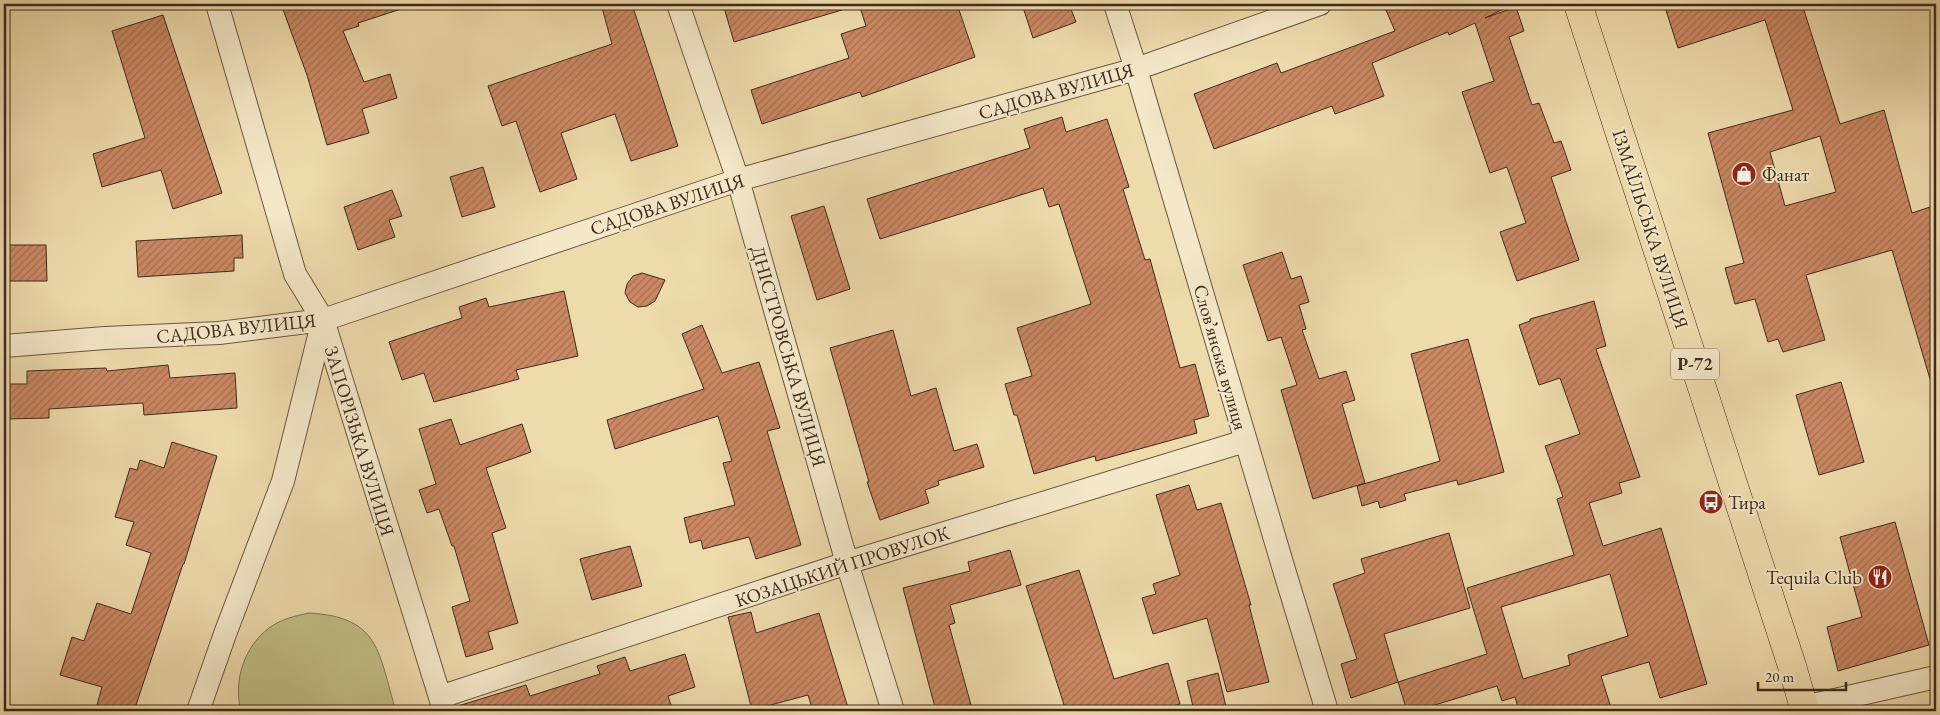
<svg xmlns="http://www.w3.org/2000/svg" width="1940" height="715" font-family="'EB Garamond',serif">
<defs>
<pattern id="building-hatch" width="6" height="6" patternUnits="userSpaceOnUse" patternTransform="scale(1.25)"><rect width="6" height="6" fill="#cb8863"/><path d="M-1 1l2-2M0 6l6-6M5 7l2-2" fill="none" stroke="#a66f51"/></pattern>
</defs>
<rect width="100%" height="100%" fill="#eedbac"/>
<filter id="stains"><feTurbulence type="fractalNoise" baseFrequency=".004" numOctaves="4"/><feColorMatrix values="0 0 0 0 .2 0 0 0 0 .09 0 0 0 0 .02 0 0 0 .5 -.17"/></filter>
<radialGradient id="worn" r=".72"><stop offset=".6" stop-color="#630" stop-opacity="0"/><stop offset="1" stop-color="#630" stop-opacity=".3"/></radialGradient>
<!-- pitch -->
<path fill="#c0be84" stroke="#807450" d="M309 613C381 617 378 653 396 711H241C233 681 244 647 269 628 281 619 295 616 309 613Z"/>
<!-- building -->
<path fill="url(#building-hatch)" stroke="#3f2a1c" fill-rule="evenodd" d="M281 4H400L401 9 358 23 359 26 343 31 364 82 390 74 397 98 362 109 369 133 327 145 307 75Z
M601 4H632L678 146 631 161 615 114 561 133 577 179 540 192 516 121 502 126 488 86 612 44Z
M723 4H842V10L734 42Z
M859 4H957L975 57 862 97 860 92 762 124 751 90 849 58 841 34 866 26Z
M1022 4H1069L1076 22 1033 38Z
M1401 4H1514L1485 18 1516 7 1524 31 1509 37 1532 105 1539 103 1554 143 1561 141 1571 170 1551 177 1579 260 1517 281 1500 232 1526 223 1507 167 1490 173 1462 92 1494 81 1475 23 1449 35 1448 32 1372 63 1384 96 1335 114 1332 106 1214 149 1194 94 1277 63 1281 73 1395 31 1386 10Z
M1664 4H1802L1840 124 1884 110 1912 213 1933 206 1936 219V378L1930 379 1892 250 1806 275 1825 340 1783 352 1778 339 1768 342 1755 299 1735 304 1725 268 1744 263 1708 133 1793 110 1765 20 1678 48ZM1820 136 1836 192 1785 206 1770 152Z
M163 15 222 193 173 209 161 170 102 187 93 154 145 138 112 31Z
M1062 117 1066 132 1107 119 1129 187 1123 189 1145 260 1150 259 1180 368 1195 364 1209 416 1194 420 1197 433 1096 461 1095 456 1034 474 1017 415H1014L1005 384 1032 376 1017 328 1091 304 1059 204 1049 207 1043 188 880 239 867 199 1030 148 1024 129Z
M483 167 495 207 462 217 450 177Z
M392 190 402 216 389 220 395 237 358 250 344 207Z
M824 206 850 289 817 300 791 216Z
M242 235 243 258H234V271L138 277 136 241Z
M4 245H46L47 281H4Z
M1282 252 1291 279 1301 276 1309 302 1299 305 1306 329 1302 330 1319 379 1346 371 1355 400 1342 404 1365 483 1313 499 1281 390 1297 385 1281 337 1268 341 1243 265Z
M642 273 665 280 655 301 647 306 638 307 630 302 625 293 627 284 633 276Z
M564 291 578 356 516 370 519 379 434 402 424 373 402 380 389 342 462 318 459 307 486 298 489 307Z
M1594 301 1606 346 1596 349 1640 477 1619 483 1622 493 1589 503 1603 546 1661 528 1707 684 1660 698 1649 662 1601 676 1612 711H1519L1515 697 1502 701 1497 686 1415 711H1407L1398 682 1487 654 1467 588 1574 555 1557 499 1563 497 1545 446 1580 434 1560 378 1539 385 1519 325 1530 321V319ZM1610 574 1628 636 1568 655 1570 665 1523 679 1501 607Z
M702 325 722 373 759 362 780 428 767 431 801 545 756 559 749 537 703 549 701 540 690 543 684 518 735 505 723 463 732 461 718 416 615 449 607 420 704 389 682 334Z
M893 330 911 396 936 388 954 451 977 444 984 467 938 481 939 485 925 490 929 503 880 520 867 482H869L830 348Z
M1468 339 1504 472 1458 485 1457 480 1404 494 1406 500 1380 508 1378 501 1362 506 1357 486 1440 461 1411 354Z
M168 365 170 378 235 373 237 408 144 415 143 403 49 409V418L4 419V384H27V371L106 368 107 371Z
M1841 382 1864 462 1819 475 1796 395Z
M451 419 460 445 522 424 531 452 486 468 506 528 492 533 518 623 488 632 493 649 466 657 452 607 470 601 454 546H452L439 509 427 513 419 490 436 484 419 429Z
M172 442 217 456 184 564H183L134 711H117L97 705 102 687 60 675 72 637 84 641 97 603 131 614 151 553 126 545 134 522 115 517 130 468 137 470 140 460 164 468Z
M1189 485 1197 510 1221 503 1251 605H1249L1269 682 1227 692 1207 618 1153 634 1142 598 1156 594 1153 584 1180 575 1156 495Z
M1895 522 1929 645 1838 671 1827 627 1862 617 1840 537Z
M1449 533 1470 608 1384 634 1398 682 1351 698 1341 664 1357 659 1333 584 1365 573 1361 559Z
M630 546 642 586 592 600 580 559Z
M1010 550 1021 585 950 605 955 623 949 625 971 705 950 711H936L903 588 970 571 968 562Z
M1079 570 1114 679 1168 663 1180 704 1153 711H1066L1026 586Z
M751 612 756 633 819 613 849 711H813L808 695 752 710 728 617Z
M685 654 695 687 668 696 673 711H458V706L526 685 530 696 600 674 597 666 625 657 630 671Z
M1218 673 1227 711H1194L1187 681Z"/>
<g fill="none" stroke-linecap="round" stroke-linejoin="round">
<defs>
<path id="street" d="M217 4 295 274 323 320 444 710
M678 4 738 180 847 563 893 711
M1115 4 1136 69 1285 573 1327 711
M4 346 105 338 219 333 323 320 738 180 1136 69 1320 4
M440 697 847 563 1245 441
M1804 707 1936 677
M198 711 225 634 283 481 323 320"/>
<path id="primary" d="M1578 4 1792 666 1805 711"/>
</defs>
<!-- street casing -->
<use href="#street" stroke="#6b5640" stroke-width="24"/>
<!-- primary casing -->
<use href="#primary" stroke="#3f2a1c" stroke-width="29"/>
<!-- street -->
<use href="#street" stroke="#f4e8c9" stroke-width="22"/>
<!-- primary -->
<use href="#primary" stroke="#eedbac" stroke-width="28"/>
</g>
<!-- icons -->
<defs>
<symbol id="shop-disc" viewBox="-11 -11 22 22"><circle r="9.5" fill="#8f2418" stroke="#f4e8c9"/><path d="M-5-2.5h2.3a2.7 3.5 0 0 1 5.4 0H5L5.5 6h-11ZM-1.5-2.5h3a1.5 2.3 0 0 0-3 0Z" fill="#fff"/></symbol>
<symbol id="bus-disc" viewBox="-11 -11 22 22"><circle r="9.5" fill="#8f2418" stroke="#f4e8c9"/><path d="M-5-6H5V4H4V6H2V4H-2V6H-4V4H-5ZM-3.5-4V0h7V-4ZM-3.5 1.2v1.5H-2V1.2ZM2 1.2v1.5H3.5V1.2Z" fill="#fff"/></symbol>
<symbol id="restaurant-disc" viewBox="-11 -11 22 22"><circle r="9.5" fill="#8f2418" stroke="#f4e8c9"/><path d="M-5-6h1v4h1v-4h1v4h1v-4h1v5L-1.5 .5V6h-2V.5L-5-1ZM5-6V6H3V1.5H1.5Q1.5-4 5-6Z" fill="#fff"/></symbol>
</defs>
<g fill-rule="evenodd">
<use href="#shop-disc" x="1730" y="160" width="28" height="28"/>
<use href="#bus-disc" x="1697" y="488" width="28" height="28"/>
<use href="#restaurant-disc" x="1866" y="563" width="28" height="28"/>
</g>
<g text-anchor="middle" stroke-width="4" stroke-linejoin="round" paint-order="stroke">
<!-- shield labels -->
<rect fill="#f4e8c9" stroke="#756350" stroke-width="1" x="1671" y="348.5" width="48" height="31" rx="4"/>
<g font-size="18" font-weight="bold" fill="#3f2a1c">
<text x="1695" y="370">Р-72</text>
</g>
<!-- street labels -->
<g font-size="19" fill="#3f2a1c" stroke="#f4e8c9">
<text transform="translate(1056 91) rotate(-16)" y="7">САДОВА ВУЛИЦЯ</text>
<text transform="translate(667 204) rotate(-18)" y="7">САДОВА ВУЛИЦЯ</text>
<text transform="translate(1651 229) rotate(72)" y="7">ІЗМАЇЛЬСЬКА ВУЛИЦЯ</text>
<text transform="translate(236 328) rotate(-6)" y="7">САДОВА ВУЛИЦЯ</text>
<text transform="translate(789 356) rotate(74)" y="7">ДНІСТРОВСЬКА ВУЛИЦЯ</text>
<text transform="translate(1221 357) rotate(74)" y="7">Словʼянська вулиця</text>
<text transform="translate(360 441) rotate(73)" y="7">ЗАПОРІЗЬКА ВУЛИЦЯ</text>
<text transform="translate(842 566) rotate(-18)" y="7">КОЗАЦЬКИЙ ПРОВУЛОК</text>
</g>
<!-- poi labels -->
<g font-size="19" fill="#3f2a1c" stroke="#f4e8c9" text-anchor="start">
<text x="1762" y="181">Фанат</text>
<text x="1728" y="509">Тира</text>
<text x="1862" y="584" text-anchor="end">Tequila Club</text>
</g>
</g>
<!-- margin -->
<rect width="1940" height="715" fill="none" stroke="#eedbac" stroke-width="20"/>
<rect x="5" y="5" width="1930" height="705" fill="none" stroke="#3f2a1c" stroke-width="2.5"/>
<rect x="10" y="10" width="1920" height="695" fill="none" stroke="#3f2a1c"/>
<!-- scale -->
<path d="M1758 682v8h88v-8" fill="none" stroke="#3f2a1c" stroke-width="2.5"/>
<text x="1765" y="682" font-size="15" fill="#3f2a1c" stroke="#f4e8c9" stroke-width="4" paint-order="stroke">20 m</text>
<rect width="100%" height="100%" filter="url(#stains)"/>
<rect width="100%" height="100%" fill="url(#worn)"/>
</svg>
